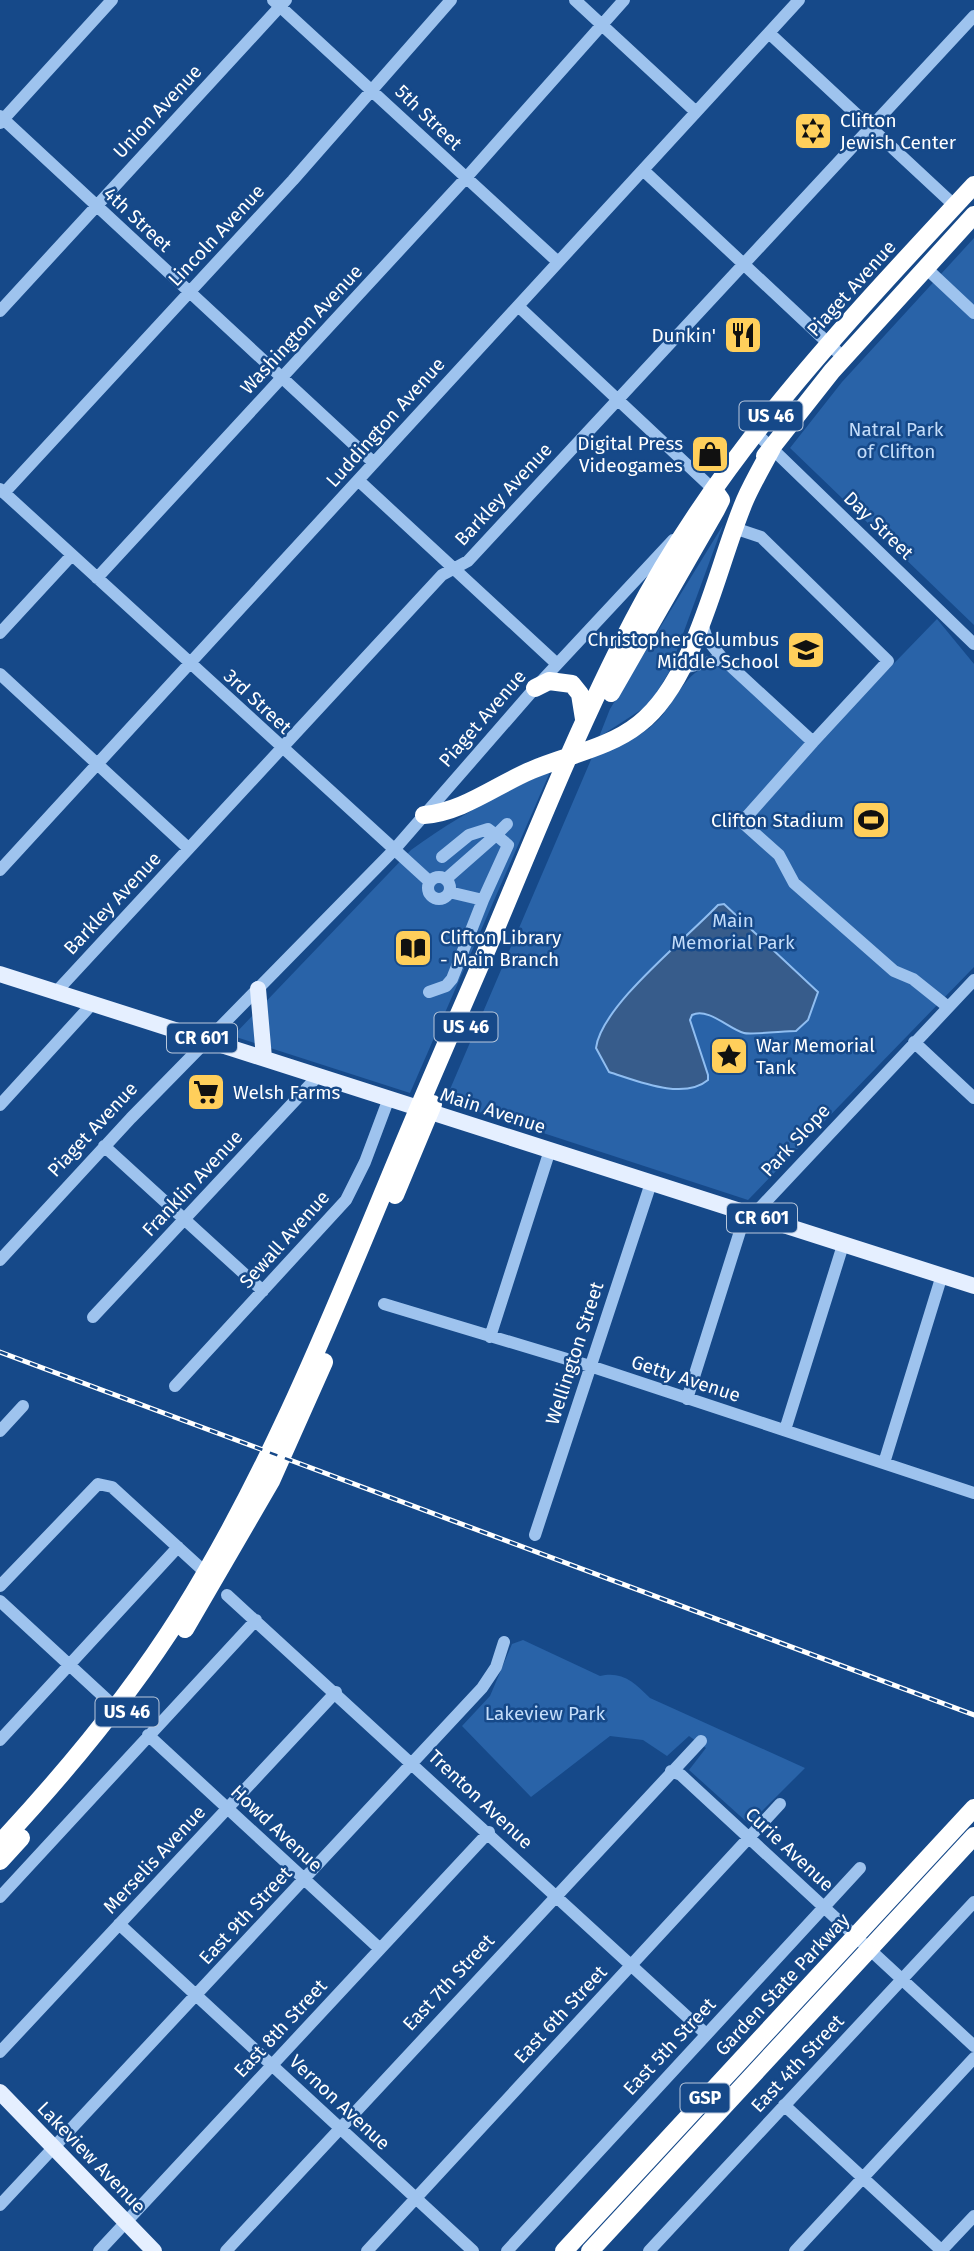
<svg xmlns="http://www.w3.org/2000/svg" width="974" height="2251" font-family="'Fira Sans',sans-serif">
<rect width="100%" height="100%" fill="#164989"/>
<!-- green -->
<path fill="#2963a8" d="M974 238V625L790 448 842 382Z
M723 525 669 672 650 704 599 737 610 709Z
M937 619 974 664V967L748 1200 445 1101 593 755C615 746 639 739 656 722 677 703 692 649 729 672L812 748Z
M550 772 410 1093 233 1036 411 850C455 818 501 792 550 772Z
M523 1640 600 1676C622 1671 634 1682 650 1698L805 1768 749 1824 689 1770 706 1748 689 1736 667 1756 643 1740 610 1736 531 1797 462 1726 490 1696 512 1644Z"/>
<!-- water -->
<path fill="#375c8b" stroke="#90bef1" stroke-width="2" d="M724 904 818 992 808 1020 796 1031C786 1031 750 1035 744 1033 729 1029 708 1007 692 1015L690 1020 708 1075V1080C683 1101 635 1080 609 1072L596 1048C601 1006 686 939 718 905Z"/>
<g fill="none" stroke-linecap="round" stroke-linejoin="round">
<!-- minor -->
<path stroke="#9ec3ee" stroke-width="12" d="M273 0 558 262
M575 0 696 112
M769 33 955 206
M0 116 374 463
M0 123 112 0
M643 170 844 358
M926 268 974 313
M518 306 714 490
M0 311 286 0
M757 434 974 644
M358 480 557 664
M0 489 429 881
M4 493 293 180 451 0
M97 578 465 179 624 0
M701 620 707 639 723 659
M0 633 72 555
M683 668 723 659 813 742 888 661 761 537 734 528
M0 674 188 848
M813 742 742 822 779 855 794 883 894 971 913 979 948 1007
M442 857 469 835 488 829 496 835 507 824
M0 870 799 0
M428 888a11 11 0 1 1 22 0a11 11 0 1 1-22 0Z
M446 879 496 835 508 845 483 900
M56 992 442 575 468 561 974 16
M429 992 446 986 452 979 483 900 449 892
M914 1042 974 1098
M0 1105 93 1003
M104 1146 263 1291
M0 1260 131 1118 393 851 535 688 673 540
M384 1304 590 1366 974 1493
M93 1317 318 1076
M490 1337 550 1150
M175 1386 346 1200 365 1162 389 1098
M687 1399 741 1228 974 980
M785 1430 843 1245
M0 1431 23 1406
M884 1463 942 1275
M535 1535 651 1183
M0 1586 98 1484 112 1487 206 1573
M227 1595 706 2034
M0 1601 116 1708
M148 1735 380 1949
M0 1740 178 1547
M671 1771 681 1775 974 2046
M0 1897 256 1620
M119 1924 473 2251
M0 2052 336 1692
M784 2105 942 2251
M0 2205 482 1688 496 1667 504 1642
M99 2251 489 1832
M226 2251 701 1741
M367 2251 780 1804
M507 2251 860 1868
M649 2251 974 1902
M795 2251 974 2058
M941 2251 974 2216"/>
<!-- major -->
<path stroke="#e5efff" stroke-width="16" d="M0 974 974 1286
M258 989 264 1058
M0 2092 154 2251"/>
<!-- highway -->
<path stroke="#fff" stroke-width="18" d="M765 456 832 371 974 215
M535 688 549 681 572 684 580 694 584 719
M611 693 716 510 721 500 714 490
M424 815C463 812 496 785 532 770 567 755 609 748 639 724 696 680 717 565 745 500 753 482 763 465 772 448
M395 1195 433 1104
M185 1629 271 1481 324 1362
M0 1843C66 1772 129 1697 181 1614 271 1470 333 1313 398 1157 429 1082 462 1008 494 933 538 828 580 723 633 621 718 456 849 320 974 185
M0 1861 21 1838
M564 2251 974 1808
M590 2251 974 1836"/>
<defs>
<path id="rail" d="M0 1352 974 1715"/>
</defs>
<!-- rail casing -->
<use href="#rail" stroke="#fff" stroke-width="5"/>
<!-- rail -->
<use href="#rail" stroke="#164989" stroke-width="2.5" stroke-dasharray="8" stroke-linecap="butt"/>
</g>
<!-- icons -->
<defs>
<symbol id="synagogue-square" viewBox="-11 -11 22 22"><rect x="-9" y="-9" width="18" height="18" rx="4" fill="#ffcf5b" stroke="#164989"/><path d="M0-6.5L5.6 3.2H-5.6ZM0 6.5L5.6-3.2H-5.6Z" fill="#111"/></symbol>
<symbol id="restaurant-square" viewBox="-11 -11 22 22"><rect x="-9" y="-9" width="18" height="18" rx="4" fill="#ffcf5b" stroke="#164989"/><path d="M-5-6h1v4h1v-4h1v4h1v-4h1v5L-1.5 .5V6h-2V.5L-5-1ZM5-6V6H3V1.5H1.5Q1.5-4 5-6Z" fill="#111"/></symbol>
<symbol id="shop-square" viewBox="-11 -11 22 22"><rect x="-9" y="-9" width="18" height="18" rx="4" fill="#ffcf5b" stroke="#164989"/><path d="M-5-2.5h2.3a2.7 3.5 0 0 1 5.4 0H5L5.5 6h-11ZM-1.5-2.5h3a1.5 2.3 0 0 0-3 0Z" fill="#111"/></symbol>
<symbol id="school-square" viewBox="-11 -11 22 22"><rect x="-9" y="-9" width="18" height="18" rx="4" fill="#ffcf5b" stroke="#164989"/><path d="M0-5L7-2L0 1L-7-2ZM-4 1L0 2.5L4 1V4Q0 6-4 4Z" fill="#111"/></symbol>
<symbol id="stadium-square" viewBox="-11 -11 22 22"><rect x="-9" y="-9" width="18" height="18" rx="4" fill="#ffcf5b" stroke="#164989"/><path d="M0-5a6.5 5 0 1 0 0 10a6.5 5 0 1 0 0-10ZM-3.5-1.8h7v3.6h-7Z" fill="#111"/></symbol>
<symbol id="library-square" viewBox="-11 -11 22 22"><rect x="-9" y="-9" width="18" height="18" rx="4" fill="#ffcf5b" stroke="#164989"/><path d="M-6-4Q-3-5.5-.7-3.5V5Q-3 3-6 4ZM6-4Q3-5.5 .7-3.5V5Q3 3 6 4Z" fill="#111"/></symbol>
<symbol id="sight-square" viewBox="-11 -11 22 22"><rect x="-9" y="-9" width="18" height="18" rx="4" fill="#ffcf5b" stroke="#164989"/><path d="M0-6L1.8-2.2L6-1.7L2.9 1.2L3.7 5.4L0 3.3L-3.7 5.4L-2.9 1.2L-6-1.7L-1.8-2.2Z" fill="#111"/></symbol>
<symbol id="supermarket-square" viewBox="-11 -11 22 22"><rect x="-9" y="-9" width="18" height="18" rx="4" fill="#ffcf5b" stroke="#164989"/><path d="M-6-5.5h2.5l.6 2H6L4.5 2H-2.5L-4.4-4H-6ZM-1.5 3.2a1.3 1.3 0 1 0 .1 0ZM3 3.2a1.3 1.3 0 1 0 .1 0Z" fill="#111"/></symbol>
</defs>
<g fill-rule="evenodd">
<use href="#synagogue-square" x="791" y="109" width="44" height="44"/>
<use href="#restaurant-square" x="721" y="313" width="44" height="44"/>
<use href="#shop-square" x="688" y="432" width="44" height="44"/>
<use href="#school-square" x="784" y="628" width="44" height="44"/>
<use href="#stadium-square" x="849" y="798" width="44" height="44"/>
<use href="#library-square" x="391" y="926" width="44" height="44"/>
<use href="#sight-square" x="707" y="1034" width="44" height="44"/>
<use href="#supermarket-square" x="184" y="1070" width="44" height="44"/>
</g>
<g text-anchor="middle" stroke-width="5" stroke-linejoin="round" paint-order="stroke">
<!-- shield labels -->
<g fill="#164989" stroke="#b9c8dc" stroke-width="2">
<rect x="739.5" y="401.5" width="63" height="29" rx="5"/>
<rect x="434.5" y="1012.5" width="63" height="29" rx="5"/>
<rect x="167" y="1023.5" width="70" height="29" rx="5"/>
<rect x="727" y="1203.5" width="70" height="29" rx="5"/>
<rect x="95.5" y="1697.5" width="63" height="29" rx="5"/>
<rect x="680.5" y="2083.5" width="49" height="29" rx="5"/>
</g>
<g font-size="18" font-weight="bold" fill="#fff">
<text x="771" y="422">US 46</text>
<text x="466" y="1033">US 46</text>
<text x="202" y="1044">CR 601</text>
<text x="762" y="1224">CR 601</text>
<text x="127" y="1718">US 46</text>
<text x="705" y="2104">GSP</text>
</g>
<!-- street labels -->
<g font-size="19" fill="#fff" stroke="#164989">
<text transform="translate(157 111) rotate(-47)" y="7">Union Avenue</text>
<text transform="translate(429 117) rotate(44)" y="7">5th Street</text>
<text transform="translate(138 219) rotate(43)" y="7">4th Street</text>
<text transform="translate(216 235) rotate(-47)" y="7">Lincoln Avenue</text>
<text transform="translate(851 288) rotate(-48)" y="7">Piaget Avenue</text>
<text transform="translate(301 329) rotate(-47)" y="7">Washington Avenue</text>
<text transform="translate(385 422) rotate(-48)" y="7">Luddington Avenue</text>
<text transform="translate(503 494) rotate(-47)" y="7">Barkley Avenue</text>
<text transform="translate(879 525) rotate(44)" y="7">Day Street</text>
<text transform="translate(258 701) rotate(43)" y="7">3rd Street</text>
<text transform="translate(482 718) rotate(-49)" y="7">Piaget Avenue</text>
<text transform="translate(112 903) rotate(-47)" y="7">Barkley Avenue</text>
<text transform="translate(493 1110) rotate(18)" y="7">Main Avenue</text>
<text transform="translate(92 1129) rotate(-47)" y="7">Piaget Avenue</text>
<text transform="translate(795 1140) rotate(-47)" y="7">Park Slope</text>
<text transform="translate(192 1183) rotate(-47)" y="7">Franklin Avenue</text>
<text transform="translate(284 1239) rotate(-48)" y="7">Sewall Avenue</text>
<text transform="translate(574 1353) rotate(-72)" y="7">Wellington Street</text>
<text transform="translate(686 1378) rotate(18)" y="7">Getty Avenue</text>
<text transform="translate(481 1799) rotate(43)" y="7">Trenton Avenue</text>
<text transform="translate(277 1828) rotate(43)" y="7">Howd Avenue</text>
<text transform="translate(790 1849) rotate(43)" y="7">Curie Avenue</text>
<text transform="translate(154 1859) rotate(-47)" y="7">Merselis Avenue</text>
<text transform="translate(245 1915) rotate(-47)" y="7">East 9th Street</text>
<text transform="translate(448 1982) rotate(-47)" y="7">East 7th Street</text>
<text transform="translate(782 1984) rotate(-47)" y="7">Garden State Parkway</text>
<text transform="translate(560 2014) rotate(-47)" y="7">East 6th Street</text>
<text transform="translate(280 2028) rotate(-47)" y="7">East 8th Street</text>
<text transform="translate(669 2046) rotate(-47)" y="7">East 5th Street</text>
<text transform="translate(797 2063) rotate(-47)" y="7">East 4th Street</text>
<text transform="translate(340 2102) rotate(43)" y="7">Vernon Avenue</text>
<text transform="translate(92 2157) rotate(46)" y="7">Lakeview Avenue</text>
</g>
<!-- poi labels -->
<g font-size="19" fill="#fff" stroke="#164989" text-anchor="start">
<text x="840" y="127">Clifton<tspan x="840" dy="22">Jewish Center</tspan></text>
<text x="716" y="342" text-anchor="end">Dunkin'</text>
<text x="683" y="450" text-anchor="end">Digital Press<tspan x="683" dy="22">Videogames</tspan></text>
<text x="779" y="646" text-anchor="end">Christopher Columbus<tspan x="779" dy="22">Middle School</tspan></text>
<text x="844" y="827" text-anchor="end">Clifton Stadium</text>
<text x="440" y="944">Clifton Library<tspan x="440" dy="22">- Main Branch</tspan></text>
<text x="756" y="1052">War Memorial<tspan x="756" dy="22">Tank</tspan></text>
<text x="233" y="1099">Welsh Farms</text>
</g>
<!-- park labels -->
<g font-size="19" fill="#c4ddfa" stroke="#164989">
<text x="896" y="436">Natral Park<tspan x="896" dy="22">of Clifton</tspan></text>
<text x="733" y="927">Main<tspan x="733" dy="22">Memorial Park</tspan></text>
<text x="545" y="1720">Lakeview Park</text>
</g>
</g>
</svg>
